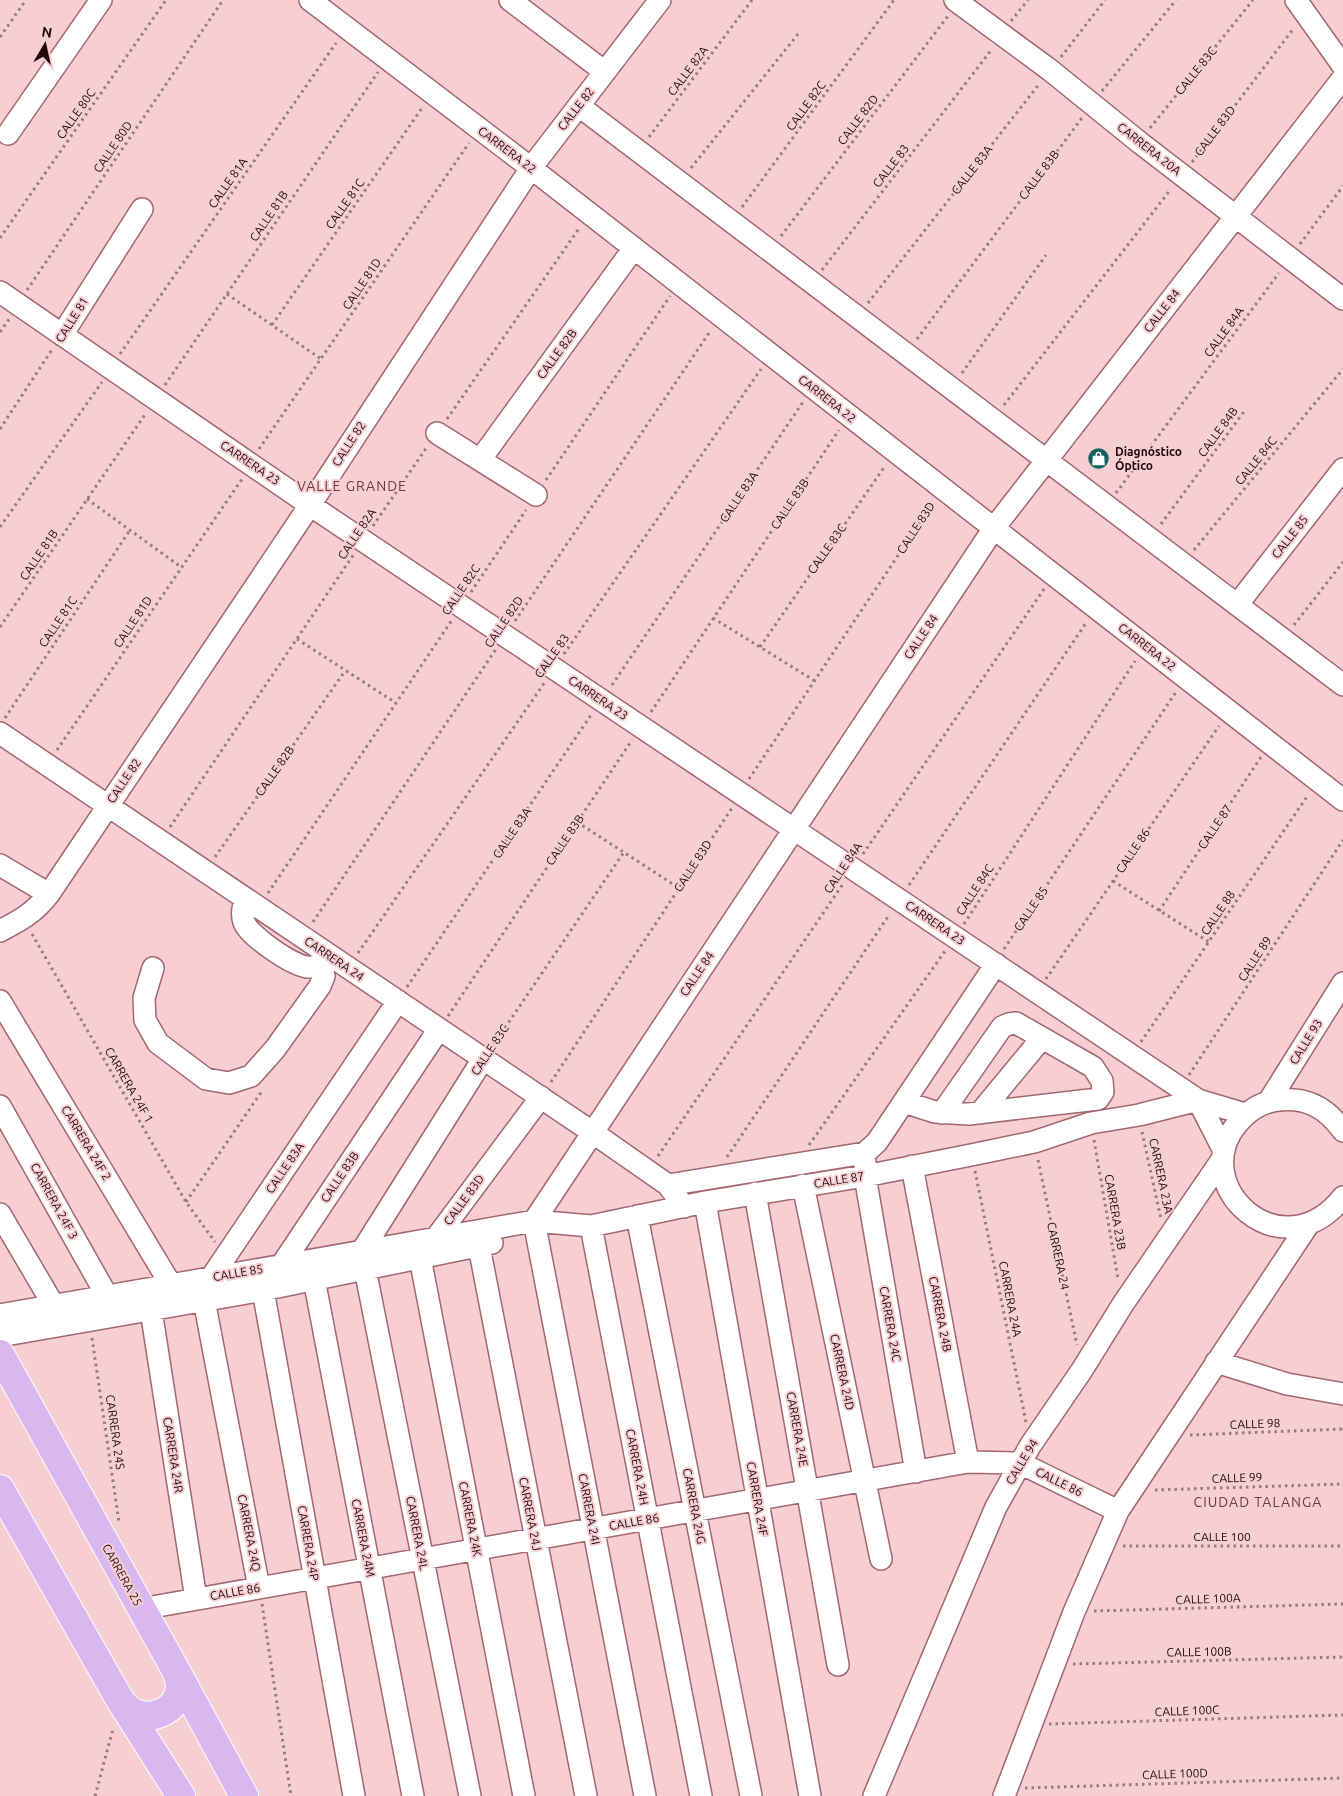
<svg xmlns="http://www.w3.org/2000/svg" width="1343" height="1796" font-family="Ubuntu,sans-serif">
<rect width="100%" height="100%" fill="#f7ced2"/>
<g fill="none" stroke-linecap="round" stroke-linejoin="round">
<defs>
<path id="minor" d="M310 0 531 168 1343 800
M510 0 605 72
M955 0 1050 70 1139 142 1343 299
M1296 0 1343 66
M579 106 1343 685
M8 134 101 0
M0 292 310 505 1198 1100 1245 1114
M62 335 142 209
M437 433 536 495
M480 460 634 248
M1237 605 1343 469
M0 733 592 1132 668 1185 684 1207
M0 865 49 894
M246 899C243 907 241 914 244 922 249 936 292 965 307 967 316 968 325 963 332 958
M0 931C21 920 34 913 49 894L310 505 531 168 660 0
M153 968 144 998 145 1020 158 1043 206 1079 229 1083 251 1076 275 1049 320 986 324 976 321 965
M0 1001 171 1285
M1198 1100 1224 1151
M1269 1101 1343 983
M904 1102 935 1112 969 1114 1098 1099 1103 1092 1102 1081 1093 1067 1016 1023 1009 1024 1002 1027 942 1113
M0 1106 107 1296
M980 1113 1042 1038
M1343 1131C1327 1108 1307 1097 1279 1100 1261 1102 1249 1110 1237 1124 1186 1186 1282 1274 1343 1197
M865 1161V1176L916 1472
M912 1166 968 1462
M668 1185 865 1153 877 1142 996 964
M803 1185 881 1559
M755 1193 838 1665
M705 1202 810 1796
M0 1214 54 1306
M637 1216 751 1796
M591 1226 701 1796
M476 1231 586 1796
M436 1238 541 1097
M417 1242 524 1796
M362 1251 483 1059
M281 1266 439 1029
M365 1269 470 1796
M211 1278 398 1001
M314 1279 413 1796
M263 1290 354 1796
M204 1300 259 1588
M151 1310 196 1599
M0 1315 534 1221 591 1226 705 1202 865 1176 971 1155 1034 1142 1091 1123 1139 1115 1198 1100
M0 1336 263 1290 492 1243
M1216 1362 1287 1384 1343 1394
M141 1609 968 1462 1020 1463 1118 1511
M645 1796 534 1221 994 528 1343 78
M874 1796 996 1507 1030 1446 1082 1370 1123 1304 1223 1158
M1004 1796 1074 1612 1118 1511 1308 1225"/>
<path id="major" d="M0 1354 174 1667 244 1796
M0 1489 120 1700 181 1796
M121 1701C144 1734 194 1706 176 1671"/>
</defs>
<!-- minor casing -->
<use href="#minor" stroke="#a4676f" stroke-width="24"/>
<!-- major casing -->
<use href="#major" stroke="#fff" stroke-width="30"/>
<!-- path -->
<path stroke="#9a797d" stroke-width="3" stroke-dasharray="2.5 4" stroke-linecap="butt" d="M1011 21 1028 0
M0 37 26 0
M1061 57 1105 0
M1102 91 1176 0
M1150 128 1253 0
M649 137 752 0
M1192 162 1294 28
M691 168 798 34
M742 207 894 0
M781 236 948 16
M0 238 166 0
M1300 244 1343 186
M822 270 992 49
M27 290 223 0
M227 294 321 359
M868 303 1040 83
M272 325 422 108
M0 332 10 318
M917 339 1082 118
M120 354 336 43
M962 373 1046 255
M165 385 378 72
M1004 405 1171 189
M447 419 580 227
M0 429 53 348
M259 449 469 143
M546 480 670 296
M1116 493 1279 273
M87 499 181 567
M1161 524 1246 409
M373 526 427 447
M0 527 102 382
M1194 550 1343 369
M471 592 526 510
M713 618 815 681
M515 621 711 330
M1294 625 1343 562
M0 627 146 413
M297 639 396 703
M760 647 885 466
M564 654 761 369
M612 685 803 402
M651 712 839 430
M5 718 130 530
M57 750 242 479
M749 779 933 503
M577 822 679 888
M170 827 354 554
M863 854 1044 589
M215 857 345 671
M1113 881 1209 942
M909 885 1086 623
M268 893 452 620
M1159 911 1261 757
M313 922 496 649
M964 924 1135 661
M32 934 186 1202 215 1242
M1004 949 1176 692
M358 953 545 682
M1046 979 1219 726
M407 987 591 715
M448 1016 632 740
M1141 1042 1308 795
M494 1044 624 852
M1189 1075 1343 840
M551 1082 732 808
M1142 1132 1161 1219
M1094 1140 1118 1279
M809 1145 945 951
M658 1156 843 884
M727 1157 889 915
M1038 1160 1077 1345
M975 1171 1026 1422
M186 1202 262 1091
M92 1338 119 1522
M1190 1435 1343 1429
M1155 1490 1343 1484
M1123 1546H1343
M262 1604 291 1796
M1094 1611 1343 1604
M1073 1664 1343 1657
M1049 1724 1343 1715
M1025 1788 1343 1778
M95 1796 113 1729"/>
<!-- minor -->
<use href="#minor" stroke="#fff" stroke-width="21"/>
<!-- major -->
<use href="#major" stroke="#d9b8ef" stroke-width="28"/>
</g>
<!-- icons -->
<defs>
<symbol id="shop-disc" viewBox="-11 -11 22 22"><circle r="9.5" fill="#13625f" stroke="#f7ced2"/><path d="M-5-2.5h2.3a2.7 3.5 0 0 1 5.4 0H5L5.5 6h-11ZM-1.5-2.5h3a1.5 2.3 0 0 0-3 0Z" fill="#fff"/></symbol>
</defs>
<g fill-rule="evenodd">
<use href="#shop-disc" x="1086" y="446" width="25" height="25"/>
</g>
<g text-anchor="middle" stroke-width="4" stroke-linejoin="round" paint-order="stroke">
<!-- street labels -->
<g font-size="12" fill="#20090d" stroke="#f7ced2">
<text transform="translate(688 71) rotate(-53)" y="4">CALLE 82A</text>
<text transform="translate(1196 71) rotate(-51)" y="4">CALLE 83C</text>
<text transform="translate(806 106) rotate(-54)" y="4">CALLE 82C</text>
<text transform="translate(576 109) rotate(-52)" y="4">CALLE 82</text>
<text transform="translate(76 114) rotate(-55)" y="4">CALLE 80C</text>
<text transform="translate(858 120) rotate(-53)" y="4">CALLE 82D</text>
<text transform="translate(1215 131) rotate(-53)" y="4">CALLE 83D</text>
<text transform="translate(113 147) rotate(-56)" y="4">CALLE 80D</text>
<text transform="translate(1149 149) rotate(38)" y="4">CARRERA 20A</text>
<text transform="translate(507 150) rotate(37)" y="4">CARRERA 22</text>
<text transform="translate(891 166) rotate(-52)" y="4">CALLE 83</text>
<text transform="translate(972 170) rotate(-52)" y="4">CALLE 83A</text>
<text transform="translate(1039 175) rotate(-53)" y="4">CALLE 83B</text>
<text transform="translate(228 183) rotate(-55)" y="4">CALLE 81A</text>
<text transform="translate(345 204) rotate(-55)" y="4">CALLE 81C</text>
<text transform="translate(269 216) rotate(-56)" y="4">CALLE 81B</text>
<text transform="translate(362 284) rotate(-56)" y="4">CALLE 81D</text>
<text transform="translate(1162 311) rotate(-52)" y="4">CALLE 84</text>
<text transform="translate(72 320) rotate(-58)" y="4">CALLE 81</text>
<text transform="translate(1224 332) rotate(-54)" y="4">CALLE 84A</text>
<text transform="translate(557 354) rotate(-54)" y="4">CALLE 82B</text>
<text transform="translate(827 399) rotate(38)" y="4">CARRERA 22</text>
<text transform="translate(1218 432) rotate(-54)" y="4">CALLE 84B</text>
<text transform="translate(349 444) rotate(-57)" y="4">CALLE 82</text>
<text transform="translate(1256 461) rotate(-51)" y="4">CALLE 84C</text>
<text transform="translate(250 463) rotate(34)" y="4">CARRERA 23</text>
<text transform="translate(739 497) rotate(-56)" y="4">CALLE 83A</text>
<text transform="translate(790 504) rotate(-56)" y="4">CALLE 83B</text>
<text transform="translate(916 528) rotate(-57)" y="4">CALLE 83D</text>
<text transform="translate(357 534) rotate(-56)" y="4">CALLE 82A</text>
<text transform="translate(1290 537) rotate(-52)" y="4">CALLE 85</text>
<text transform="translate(827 549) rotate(-55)" y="4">CALLE 83C</text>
<text transform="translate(39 555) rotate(-56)" y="4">CALLE 81B</text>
<text transform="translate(461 590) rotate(-56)" y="4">CALLE 82C</text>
<text transform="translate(58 622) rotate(-56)" y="4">CALLE 81C</text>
<text transform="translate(133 622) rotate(-56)" y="4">CALLE 81D</text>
<text transform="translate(504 622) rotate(-56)" y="4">CALLE 82D</text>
<text transform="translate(921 637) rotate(-56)" y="4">CALLE 84</text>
<text transform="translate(1147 647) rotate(38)" y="4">CARRERA 22</text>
<text transform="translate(552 656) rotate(-55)" y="4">CALLE 83</text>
<text transform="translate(598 698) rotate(34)" y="4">CARRERA 23</text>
<text transform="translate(275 771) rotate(-55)" y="4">CALLE 82B</text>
<text transform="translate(124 781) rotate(-56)" y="4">CALLE 82</text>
<text transform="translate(1215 827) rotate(-56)" y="4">CALLE 87</text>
<text transform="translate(512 833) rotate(-56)" y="4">CALLE 83A</text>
<text transform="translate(565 840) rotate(-56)" y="4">CALLE 83B</text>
<text transform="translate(1133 851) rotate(-56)" y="4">CALLE 86</text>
<text transform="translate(693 866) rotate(-57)" y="4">CALLE 83D</text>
<text transform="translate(843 868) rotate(-56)" y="4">CALLE 84A</text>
<text transform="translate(975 890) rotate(-57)" y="4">CALLE 84C</text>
<text transform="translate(1031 909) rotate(-56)" y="4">CALLE 85</text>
<text transform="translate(1218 913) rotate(-56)" y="4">CALLE 88</text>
<text transform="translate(935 923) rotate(34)" y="4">CARRERA 23</text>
<text transform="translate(334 959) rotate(34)" y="4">CARRERA 24</text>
<text transform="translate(1255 959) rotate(-57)" y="4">CALLE 89</text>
<text transform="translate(697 974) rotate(-56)" y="4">CALLE 84</text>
<text transform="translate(1306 1042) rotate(-58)" y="4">CALLE 93</text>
<text transform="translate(490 1050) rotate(-57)" y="4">CALLE 83C</text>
<text transform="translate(129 1085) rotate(60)" y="4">CARRERA 24F 1</text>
<text transform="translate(86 1143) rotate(59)" y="4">CARRERA 24F 2</text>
<text transform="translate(285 1168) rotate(-56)" y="4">CALLE 83A</text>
<text transform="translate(1161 1176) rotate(78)" y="4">CARRERA 23A</text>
<text transform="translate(340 1177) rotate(-56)" y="4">CALLE 83B</text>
<text transform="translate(839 1180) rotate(-9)" y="4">CALLE 87</text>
<text transform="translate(464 1200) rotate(-54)" y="4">CALLE 83D</text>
<text transform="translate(54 1201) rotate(61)" y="4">CARRERA 24F 3</text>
<text transform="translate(1115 1212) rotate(80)" y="4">CARRERA 23B</text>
<text transform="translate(1058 1256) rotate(78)" y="4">CARRERA 24</text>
<text transform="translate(238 1273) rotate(-10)" y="4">CALLE 85</text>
<text transform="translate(1010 1299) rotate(79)" y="4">CARRERA 24A</text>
<text transform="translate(940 1314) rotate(79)" y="4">CARRERA 24B</text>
<text transform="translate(890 1324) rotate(80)" y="4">CARRERA 24C</text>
<text transform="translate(842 1372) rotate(78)" y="4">CARRERA 24D</text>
<text transform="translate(1255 1424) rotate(-2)" y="4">CALLE 98</text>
<text transform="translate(797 1429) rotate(80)" y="4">CARRERA 24E</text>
<text transform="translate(115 1432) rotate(82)" y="4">CARRERA 24S</text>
<text transform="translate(173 1455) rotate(81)" y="4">CARRERA 24R</text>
<text transform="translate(1022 1462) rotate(-59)" y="4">CALLE 94</text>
<text transform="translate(637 1467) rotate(79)" y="4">CARRERA 24H</text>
<text transform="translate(1237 1478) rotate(-2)" y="4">CALLE 99</text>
<text transform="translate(1059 1482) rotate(26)" y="4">CALLE 86</text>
<text transform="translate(757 1499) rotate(80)" y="4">CARRERA 24F</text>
<text transform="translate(694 1506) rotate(79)" y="4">CARRERA 24G</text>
<text transform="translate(589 1509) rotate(79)" y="4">CARRERA 24I</text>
<text transform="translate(530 1514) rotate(79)" y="4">CARRERA 24J</text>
<text transform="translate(470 1519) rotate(79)" y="4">CARRERA 24K</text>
<text transform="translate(634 1522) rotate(-10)" y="4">CALLE 86</text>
<text transform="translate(249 1533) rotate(79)" y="4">CARRERA 24Q</text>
<text transform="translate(417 1533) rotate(79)" y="4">CARRERA 24L</text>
<text x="1222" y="1541">CALLE 100</text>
<text transform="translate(363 1538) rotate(79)" y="4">CARRERA 24M</text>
<text transform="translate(308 1543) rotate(80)" y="4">CARRERA 24P</text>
<text transform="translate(122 1575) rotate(61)" y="4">CARRERA 25</text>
<text transform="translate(235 1592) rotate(-10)" y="4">CALLE 86</text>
<text transform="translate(1208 1599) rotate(-2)" y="4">CALLE 100A</text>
<text transform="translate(1199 1652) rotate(-1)" y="4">CALLE 100B</text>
<text transform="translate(1187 1711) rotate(-2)" y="4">CALLE 100C</text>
<text transform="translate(1175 1774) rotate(-2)" y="4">CALLE 100D</text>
</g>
<!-- poi labels -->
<g font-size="12" font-weight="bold" fill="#20090d" stroke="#f7ced2" text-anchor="start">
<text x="1115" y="456">Diagnóstico<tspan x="1115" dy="14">Óptico</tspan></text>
</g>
<!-- neighbourhood labels -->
<g font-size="14" letter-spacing="1" fill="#6f3841" stroke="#f7ced2">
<text x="352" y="491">VALLE GRANDE</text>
<text x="1258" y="1507">CIUDAD TALANGA</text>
</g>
</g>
<!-- north arrow -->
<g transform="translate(45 45) rotate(9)" stroke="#f7ced2" stroke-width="4" paint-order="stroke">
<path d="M0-4L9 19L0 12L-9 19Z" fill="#20090d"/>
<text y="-8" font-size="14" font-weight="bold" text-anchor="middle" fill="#20090d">N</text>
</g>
</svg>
